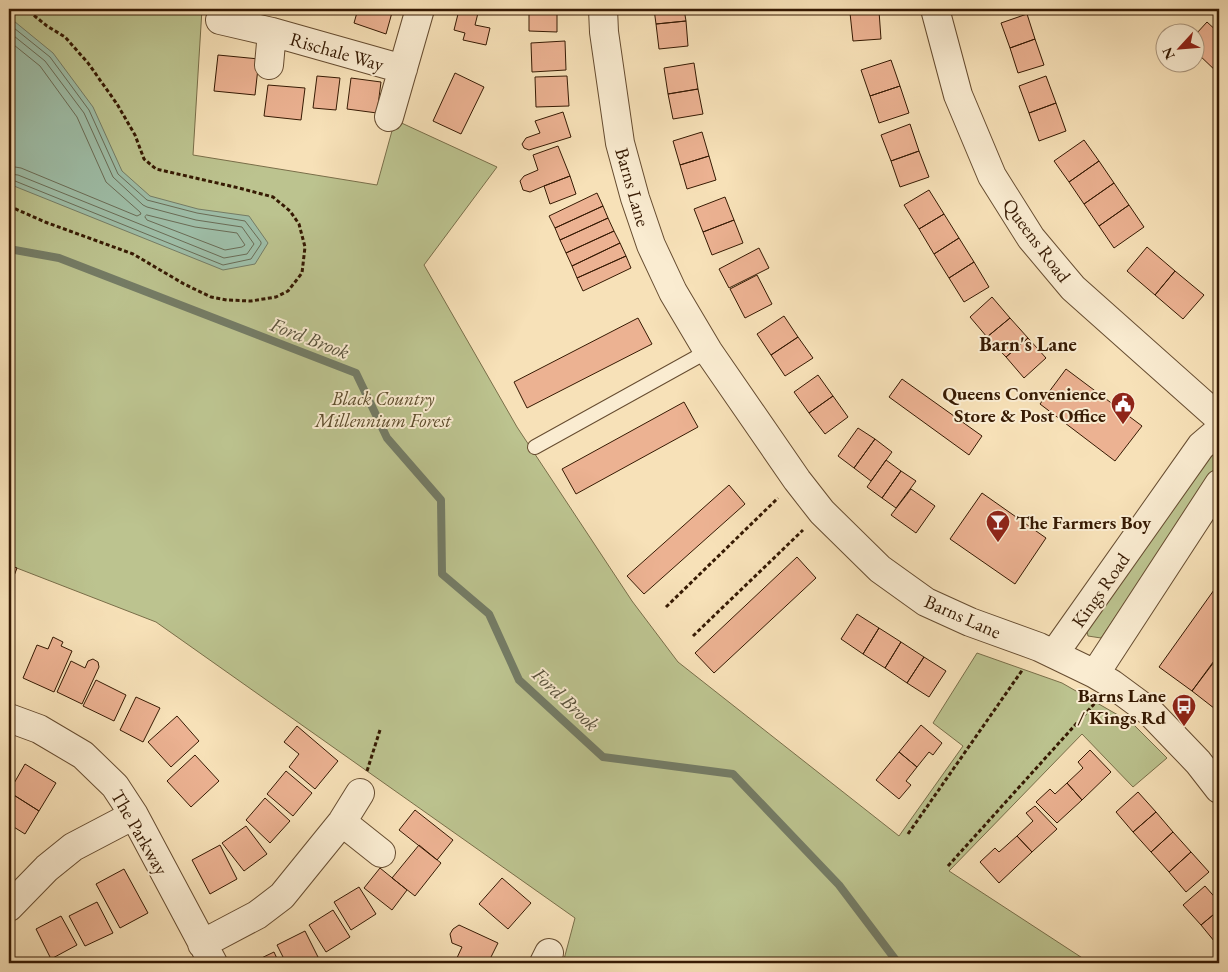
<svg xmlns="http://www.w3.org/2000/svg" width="1228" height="972" font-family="'EB Garamond',serif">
<rect width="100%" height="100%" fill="#f7e1b8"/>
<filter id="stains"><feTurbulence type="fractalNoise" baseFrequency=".004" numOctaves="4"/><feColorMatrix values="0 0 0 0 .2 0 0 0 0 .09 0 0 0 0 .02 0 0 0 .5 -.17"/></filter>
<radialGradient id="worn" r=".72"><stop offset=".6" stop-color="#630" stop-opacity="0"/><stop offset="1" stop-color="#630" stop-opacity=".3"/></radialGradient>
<!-- green -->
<path fill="#bcc38f" stroke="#796e49" d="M9 9H202L193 155 377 185 395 120 497 167 424 265 517 427 632 601 678 662 899 836 963 746 933 723 977 653 1062 683 1132 723 1167 758 1133 787 1082 734 949 871 1090 963H563L575 918 156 622 9 565Z
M1211 452 1217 453 1219 456V464L1101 638 1088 636 1086 627Z"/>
<!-- water -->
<path fill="#9ebea8" stroke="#747c66" d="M9 17 53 53 93 107 122 171 150 196 198 209 249 216 268 243 255 264 223 270 9 184Z"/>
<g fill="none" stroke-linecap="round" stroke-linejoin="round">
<!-- shore -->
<path stroke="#6a6c56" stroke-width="1" d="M9 24 50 57 89 110 118 174 147 200 197 213 245 221 261 242V244L251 259 223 265 15 181 9 180
M9 32 45 61 84 113 113 177 143 205 147 207 196 220 242 227 254 244 247 254 224 258 18 175 9 174
M9 41 40 66 77 117 106 182 140 212 141 214 137 216 21 168 9 166
M147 215 195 227 237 233 245 245 242 247 225 250 147 220 145 217Z"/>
<!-- stream -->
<path stroke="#747c66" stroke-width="8" d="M9 249 59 258 356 373 387 438 441 500 442 574 489 614 519 680 603 757 733 774 839 885 898 963"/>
</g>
<!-- building -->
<path fill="#ecb292" stroke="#361a03" d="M358 9H393L386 34 354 23Z
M449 9H479L475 25 490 28 486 45 463 40 465 33 454 30 458 14 448 11Z
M529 9H557V13H529Z
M654 9H684L686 21 656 24Z
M850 9H878L879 11 850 13Z
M879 11 881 39 853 41 850 13Z
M529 13H557V32L529 31Z
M1027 14 1035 39 1010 48 1001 23Z
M686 21 688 46 659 49 656 24Z
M1207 22 1219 33V74L1196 52V34Z
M1035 39 1044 65 1018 73 1010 48Z
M565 41 566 70 532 72 531 43Z
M218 55 259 59 255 95 214 91Z
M891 60 900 86 870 96 861 70Z
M694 63 698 89 668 94 664 68Z
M455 73 484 87 461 134 433 121Z
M317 76 340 78 336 110 313 108Z
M567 76 569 106 536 107 535 77Z
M1046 76 1056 103 1029 113 1019 86Z
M351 78 381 82 377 113 347 109Z
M268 85 305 88 301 120 264 116Z
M900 86 909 113 879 123 870 96Z
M698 89 703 114 673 119 668 94Z
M1056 103 1066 131 1039 141 1029 113Z
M563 112 571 137 529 150 524 148 522 144 526 138 540 133 535 121Z
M910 124 919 151 891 161 881 135Z
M702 132 709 156 680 165 673 141Z
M1084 140 1099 161 1069 182 1054 161Z
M558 146 570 176 544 186 530 192 523 190 520 181 524 176 538 170 533 155Z
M919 151 929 177 900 187 891 161Z
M709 156 716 180 687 189 680 165Z
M1099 161 1114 183 1084 204 1069 182Z
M570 176 576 194 550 204 544 186Z
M1114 183 1129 205 1099 226 1084 204Z
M929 190 944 214 919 229 904 205Z
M597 193 603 206 555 228 549 216Z
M725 197 734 220 703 232 694 209Z
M1129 205 1144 227 1114 248 1099 226Z
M603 206 608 218 560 240 555 228Z
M944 214 959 238 934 254 919 229Z
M608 218 614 231 566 253 560 240Z
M734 220 743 243 712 255 703 232Z
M614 231 620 243 572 266 566 253Z
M959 238 974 262 949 278 934 254Z
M620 243 626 256 577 278 572 266Z
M1147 247 1175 271 1155 295 1127 271Z
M759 248 769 268 729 288 719 269Z
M626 256 631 268 583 291 577 278Z
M974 262 989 287 964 302 949 278Z
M1175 271 1204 295 1183 319 1155 295Z
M757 275 772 304 745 318 730 289Z
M992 297 1010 318 987 337 970 317Z
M784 316 798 337 771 355 757 334Z
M638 318 652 344 527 408 514 382Z
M1010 318 1028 338 1006 357 987 337Z
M798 337 813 358 785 376 771 355Z
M1028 338 1046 358 1024 378 1006 357Z
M1066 369 1142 426 1115 461 1040 404Z
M818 375 833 396 809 413 794 392Z
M902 379 982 436 969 455 889 397Z
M833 396 848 417 825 434 809 413Z
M684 402 698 427 576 494 562 469Z
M858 428 875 439 854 468 838 456Z
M875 439 892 452 871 481 854 468Z
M886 460 901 471 882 498 867 487Z
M901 471 916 481 896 508 882 498Z
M729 485 745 504 644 594 627 576Z
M911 489 935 506 916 533 891 515Z
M982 493 1046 538 1015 584 950 539Z
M797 557 816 578 714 673 695 653Z
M9 565 17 568 9 589Z
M1219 583V654L1192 691 1159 667Z
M857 614 879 628 863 654 841 639Z
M879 628 901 642 885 668 863 654Z
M53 637 63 642 61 646 72 651 54 692 23 678 37 645 48 649Z
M901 642 924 657 907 683 885 668Z
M924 657 946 671 929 697 907 683Z
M93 659 98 662 99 667 82 704 57 692 71 661 85 668 88 661Z
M1214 662 1219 666V712L1192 691Z
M96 680 126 695 114 721 83 706Z
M136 697 160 708 143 742 120 730Z
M177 716 199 741 171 767 148 742Z
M921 725 942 743 933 755 929 752 917 767 899 752Z
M297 726 338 761 315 789 289 767 299 754 284 742Z
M1090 750 1111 772 1082 800 1067 783 1083 768 1078 762Z
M899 752 917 767 906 781 911 785 899 799 876 780Z
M195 755 219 781 191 807 167 781Z
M25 764 56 783 39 811 9 792Z
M286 771 312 793 293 816 267 794Z
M1067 783 1082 800 1057 823 1036 802 1050 789 1055 794Z
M9 792 39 811 25 834 9 824Z
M1138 792 1156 812 1133 832 1116 812Z
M265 798 290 821 270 843 246 820Z
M1035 806 1057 829 1032 852 1017 836 1033 821 1026 813Z
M415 810 453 840 437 860 399 830Z
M1156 812 1173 832 1151 852 1133 832Z
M246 826 267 854 244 871 222 843Z
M1173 832 1191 852 1169 872 1151 852Z
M1017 836 1032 852 999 883 980 862 995 848 999 852Z
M220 845 237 879 210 894 192 860Z
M419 845 441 863 415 896 392 878Z
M1191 852 1209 872 1186 892 1169 872Z
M380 868 407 890 392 910 364 888Z
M124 869 148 913 120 928 96 884Z
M502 878 531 903 508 929 479 904Z
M1205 886 1219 902V910L1201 925 1183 905Z
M359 887 376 914 351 930 334 902Z
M97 902 113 933 85 946 69 916Z
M333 910 350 937 326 952 309 925Z
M1219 910V947L1201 925Z
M61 916 77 945 51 959 36 929Z
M459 925 498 943 488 963H463L456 960 462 947 452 943 450 934 453 929Z
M305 931 319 959 311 963H286L277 945Z
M274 952 279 963H251Z"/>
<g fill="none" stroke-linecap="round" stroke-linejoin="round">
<defs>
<path id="lane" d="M535 447 708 351"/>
<path id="street" d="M603 9 604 32 620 143 635 198 651 245 673 292 708 351 797 480 822 512 880 569 926 602 970 622 1039 647 1095 674 1112 684 1150 712 1198 762 1219 789
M935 9 958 95 992 176 1031 238 1073 288 1219 418
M220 20 272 32 403 69
M269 65 272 32
M389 117 420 9
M1054 654 1201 446 1215 434 1219 433
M1095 674 1219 484
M9 718 39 729 83 755 115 786 134 815 213 963
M342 822 381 853
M9 907 47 868 73 847 134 815
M202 944 257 915 282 896 342 822 360 793
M544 963 549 953"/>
</defs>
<!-- lane casing -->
<use href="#lane" stroke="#664c30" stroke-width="16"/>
<!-- street casing -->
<use href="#street" stroke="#664c30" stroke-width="30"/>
<!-- path -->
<path stroke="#361a03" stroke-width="3" stroke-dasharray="4 2.5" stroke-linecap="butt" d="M9 206 45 222 133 254 184 284 211 297 227 300 251 301 276 297 288 291 302 273 305 247 299 224 290 211 273 197 239 188 156 169 144 159 135 135 117 104 88 63 65 37 47 26 26 9
M666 607 778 498
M693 636 803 530
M367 771 380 730
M908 834 1023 669
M948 866 1095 703"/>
<!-- lane -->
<use href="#lane" stroke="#faecd1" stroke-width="14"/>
<!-- street -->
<use href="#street" stroke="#faecd1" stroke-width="28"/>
</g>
<!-- icons -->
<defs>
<symbol id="civic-pin" viewBox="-11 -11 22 30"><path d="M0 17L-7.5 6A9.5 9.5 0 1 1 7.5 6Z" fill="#8f2418" stroke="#faecd1"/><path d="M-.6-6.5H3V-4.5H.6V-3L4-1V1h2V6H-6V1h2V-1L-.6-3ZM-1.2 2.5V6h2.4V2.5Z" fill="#fff"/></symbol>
<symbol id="bar-pin" viewBox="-11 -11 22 30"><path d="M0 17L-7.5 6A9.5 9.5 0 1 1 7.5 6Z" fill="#8f2418" stroke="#faecd1"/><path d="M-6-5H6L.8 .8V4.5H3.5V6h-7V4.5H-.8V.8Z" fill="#fff"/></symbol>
<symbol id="bus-pin" viewBox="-11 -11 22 30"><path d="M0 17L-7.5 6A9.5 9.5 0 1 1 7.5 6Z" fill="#8f2418" stroke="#faecd1"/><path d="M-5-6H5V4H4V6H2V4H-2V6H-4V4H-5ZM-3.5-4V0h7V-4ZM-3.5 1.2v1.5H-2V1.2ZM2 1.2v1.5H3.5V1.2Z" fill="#fff"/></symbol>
</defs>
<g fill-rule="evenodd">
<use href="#civic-pin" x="1109" y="390" width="28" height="38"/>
<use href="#bar-pin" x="984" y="508" width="28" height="38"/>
<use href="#bus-pin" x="1170" y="692" width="28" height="38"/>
</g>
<g text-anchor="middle" stroke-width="4" stroke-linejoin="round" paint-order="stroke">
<!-- street labels -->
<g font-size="19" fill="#361a03" stroke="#faecd1">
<text transform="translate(337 51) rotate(16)" y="7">Rischale Way</text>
<text transform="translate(633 187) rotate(74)" y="7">Barns Lane</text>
<text transform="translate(1037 240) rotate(53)" y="7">Queens Road</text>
<text transform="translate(1100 590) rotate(-55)" y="7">Kings Road</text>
<text transform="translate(963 616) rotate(24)" y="7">Barns Lane</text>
<text transform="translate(140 832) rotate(60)" y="7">The Parkway</text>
</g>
<!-- poi labels -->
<g font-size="19" font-weight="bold" fill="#361a03" stroke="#faecd1" text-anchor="end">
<text x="1106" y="400">Queens Convenience<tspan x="1106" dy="22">Store &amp; Post Office</tspan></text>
<text x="1016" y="529" text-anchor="start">The Farmers Boy</text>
<text x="1166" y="702">Barns Lane<tspan x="1166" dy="22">/ Kings Rd</tspan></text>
</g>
<!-- park labels -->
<g font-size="19" font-style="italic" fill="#5e4d2d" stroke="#faecd1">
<text x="383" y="405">Black Country<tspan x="383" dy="22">Millennium Forest</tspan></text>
</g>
<!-- water labels -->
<g font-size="20" font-style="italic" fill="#5a533d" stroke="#faecd1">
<text transform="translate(310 338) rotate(21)" y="7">Ford Brook</text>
<text transform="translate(566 699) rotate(43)" y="7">Ford Brook</text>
</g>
<!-- neighbourhood labels -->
<g font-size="20" font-weight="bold" fill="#361a03" stroke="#faecd1">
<text x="1028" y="351">Barn's Lane</text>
</g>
</g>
<!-- margin -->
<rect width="1228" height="972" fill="none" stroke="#f7e1b8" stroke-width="30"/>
<rect x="10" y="10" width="1208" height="952" fill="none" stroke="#361a03" stroke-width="2.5"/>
<rect x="15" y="15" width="1198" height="942" fill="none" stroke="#361a03"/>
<!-- north arrow -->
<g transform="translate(1180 48) rotate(244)"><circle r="24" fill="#faecd1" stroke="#ac987f"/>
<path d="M0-4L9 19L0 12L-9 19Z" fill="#8f2418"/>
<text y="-8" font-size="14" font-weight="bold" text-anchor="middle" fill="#361a03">N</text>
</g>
<rect width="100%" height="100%" filter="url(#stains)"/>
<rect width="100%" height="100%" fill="url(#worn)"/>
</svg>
